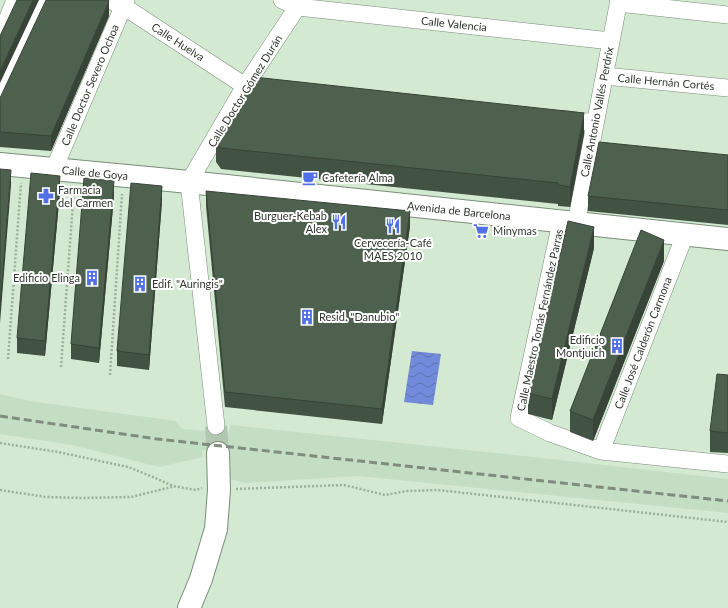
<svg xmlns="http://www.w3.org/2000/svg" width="728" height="608" font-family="Lato,sans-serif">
<defs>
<pattern id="water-waves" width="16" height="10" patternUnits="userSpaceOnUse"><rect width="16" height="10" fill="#718ada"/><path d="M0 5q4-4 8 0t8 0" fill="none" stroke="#5d72b1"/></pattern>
</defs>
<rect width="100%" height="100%" fill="#d3e9d2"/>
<!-- built -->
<path fill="#c3dec2" d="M0 394 29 401 176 421 182 429 228 433 231 425 515 455 728 479V513L358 476 245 483 227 478 226 451 202 450 203 457 159 467 72 445 0 434Z"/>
<!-- water -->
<path fill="url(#water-waves)" d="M412 351 441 354 433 405 404 402Z"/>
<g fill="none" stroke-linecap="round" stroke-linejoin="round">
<!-- secondary-tunnel -->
<path stroke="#b2c6b1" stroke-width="22" stroke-dasharray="22 11" stroke-linecap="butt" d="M216 426 218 453"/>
<defs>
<path id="street" d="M109 0 123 6 245 86 271 89
M282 0 298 7 611 41
M618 3 728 15
M0 31 7 20 15 0
M605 76 728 88
M0 102 44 0
M562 119 595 123
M54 169 126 0
M561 222 519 418 550 433 601 451 728 464
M576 223 619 0
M216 426 189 182 245 86 302 0
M601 451 685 235"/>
<path id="secondary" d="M0 164 169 180 728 239
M189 608 201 579 216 529 219 490 218 453"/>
</defs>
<!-- street casing -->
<use href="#street" stroke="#7a8e79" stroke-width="18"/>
<!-- secondary casing -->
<use href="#secondary" stroke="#7a8e79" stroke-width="24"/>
<!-- path -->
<path stroke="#9dae9c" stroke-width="2.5" stroke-dasharray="2 2" stroke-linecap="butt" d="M8 359 21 183
M61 367 74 189
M110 375 122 194
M0 443 58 452 128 467 153 477 173 486 196 490 202 488
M236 489 344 485 385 495 407 491 438 490 728 522
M0 490 46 497 83 498 131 497 172 487"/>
<!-- street -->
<use href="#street" stroke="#fff" stroke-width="17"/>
<!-- secondary -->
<use href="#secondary" stroke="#fff" stroke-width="22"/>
<!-- rail -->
<path stroke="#7e8d7d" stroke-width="3" stroke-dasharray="8 4" stroke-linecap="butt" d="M0 416 157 439 728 501"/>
</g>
<!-- wall -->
<path fill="#435343" d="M109 16 51 151 0 147V98Z
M584 134 570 207 558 206V204L221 169 216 162V141Z
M728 155V225L588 211V196Z
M60 191 45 356 17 353V338Z
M206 191 410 226 382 424 225 407 206 206Z
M114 196 99 363 71 359V344Z
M162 201 149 370 117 366V351Z
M594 248 552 420 528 414V393Z
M664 261 593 441 570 432V411Z
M728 375V453L710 452V431Z"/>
<!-- shaded-wall -->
<path fill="#374437" d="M33 0H39L0 83V71Z
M109 1V16L51 151V136Z
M584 113V134L570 207V187Z
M11 170V185L0 323V308Z
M60 176V191L45 356V341Z
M114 181V196L99 363V348Z
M162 186V201L149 370V355Z
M410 211V226L382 424V409Z
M594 227V248L552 420V399Z
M664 240V261L593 441V420Z"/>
<!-- building -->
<path fill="#4e614e" stroke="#374437" d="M17 0H33L0 71V36Z
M46 0H108L109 1 51 136 0 132V98Z
M254 77 584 113 570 187 558 185V183L221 148 216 141Z
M599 142 728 155V210L588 196Z
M0 169 11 170 0 308Z
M31 173 60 176 45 341 17 338Z
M84 178 114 181 99 348 71 344Z
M131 183 162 186 149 355 117 351Z
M206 191 410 211 382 409 225 392Z
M568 221 594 227 552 399 528 393Z
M641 230 664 240 593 420 570 411Z
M717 374 728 375V433L710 431Z"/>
<!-- icons -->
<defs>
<symbol id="cafe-bare" viewBox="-9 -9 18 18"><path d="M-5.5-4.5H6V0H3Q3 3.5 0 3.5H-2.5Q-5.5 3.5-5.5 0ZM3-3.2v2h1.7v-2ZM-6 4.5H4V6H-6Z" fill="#5270e5" stroke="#fff" stroke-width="2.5" paint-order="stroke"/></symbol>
<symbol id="pharmacy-bare" viewBox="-9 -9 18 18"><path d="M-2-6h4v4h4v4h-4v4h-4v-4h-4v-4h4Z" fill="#5270e5" stroke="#fff" stroke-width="2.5" paint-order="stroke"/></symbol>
<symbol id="restaurant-bare" viewBox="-9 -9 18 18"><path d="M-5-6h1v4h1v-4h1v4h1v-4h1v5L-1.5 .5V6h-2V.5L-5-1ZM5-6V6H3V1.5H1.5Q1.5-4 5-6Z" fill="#5270e5" stroke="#fff" stroke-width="2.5" paint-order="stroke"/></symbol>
<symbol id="supermarket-bare" viewBox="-9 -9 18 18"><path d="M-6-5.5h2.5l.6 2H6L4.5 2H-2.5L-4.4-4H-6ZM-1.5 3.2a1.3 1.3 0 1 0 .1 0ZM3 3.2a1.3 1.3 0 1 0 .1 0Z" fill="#5270e5" stroke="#fff" stroke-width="2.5" paint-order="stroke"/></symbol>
<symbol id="building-bare" viewBox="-9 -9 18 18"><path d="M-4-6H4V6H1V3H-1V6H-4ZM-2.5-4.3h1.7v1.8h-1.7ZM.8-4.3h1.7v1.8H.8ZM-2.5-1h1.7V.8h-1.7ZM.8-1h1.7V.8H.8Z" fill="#5270e5" stroke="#fff" stroke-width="2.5" paint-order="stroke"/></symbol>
</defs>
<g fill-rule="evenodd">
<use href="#cafe-bare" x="299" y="167" width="22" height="22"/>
<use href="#pharmacy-bare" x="35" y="185" width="22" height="22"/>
<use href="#restaurant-bare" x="328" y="211" width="22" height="22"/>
<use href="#restaurant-bare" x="382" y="215" width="22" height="22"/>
<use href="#supermarket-bare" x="470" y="220" width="22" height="22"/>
<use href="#building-bare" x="81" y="267" width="22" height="22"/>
<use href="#building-bare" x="129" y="273" width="22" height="22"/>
<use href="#building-bare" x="296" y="306" width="22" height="22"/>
<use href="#building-bare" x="606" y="335" width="22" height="22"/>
</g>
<g text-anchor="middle" stroke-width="4" stroke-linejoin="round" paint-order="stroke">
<!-- street labels -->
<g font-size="11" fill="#30382f" stroke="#fff">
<text transform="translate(454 24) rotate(6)" y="4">Calle Valencia</text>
<text transform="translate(178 42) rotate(33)" y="4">Calle Huelva</text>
<text transform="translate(666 82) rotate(5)" y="4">Calle Hernán Cortés</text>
<text transform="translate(90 85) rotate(-67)" y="4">Calle Doctor Severo Ochoa</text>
<text transform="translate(245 91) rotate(-58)" y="4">Calle Doctor Gómez Durán</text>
<text transform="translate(597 112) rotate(-79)" y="4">Calle Antonio Vallés Perdrix</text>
<text transform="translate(95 173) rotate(5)" y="4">Calle de Goya</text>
<text transform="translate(459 211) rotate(6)" y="4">Avenida de Barcelona</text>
<text transform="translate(540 320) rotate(-78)" y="4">Calle Maestro Tomás Fernández Parras</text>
<text transform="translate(643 343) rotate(-69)" y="4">Calle José Calderón Carmona</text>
</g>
<!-- poi labels -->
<g font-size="11" fill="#30382f" stroke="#fff" text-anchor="start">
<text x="322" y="182">Cafetería Alma</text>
<text x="58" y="194">Farmacia<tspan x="58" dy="13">del Carmen</tspan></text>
<text x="327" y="220" text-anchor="end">Burguer-Kebab<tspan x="327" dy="13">Alex</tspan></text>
<text x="493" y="235">Minymas</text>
<text x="393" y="247" text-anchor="middle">Cervecería-Café<tspan x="393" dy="13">MAES 2010</tspan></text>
<text x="80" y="282" text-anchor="end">Edificio Elinga</text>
<text x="152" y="288">Edif. "Auringis"</text>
<text x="319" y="321">Resid. "Danubio"</text>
<text x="605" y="344" text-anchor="end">Edificio<tspan x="605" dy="13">Montjuich</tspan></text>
</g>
</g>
</svg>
